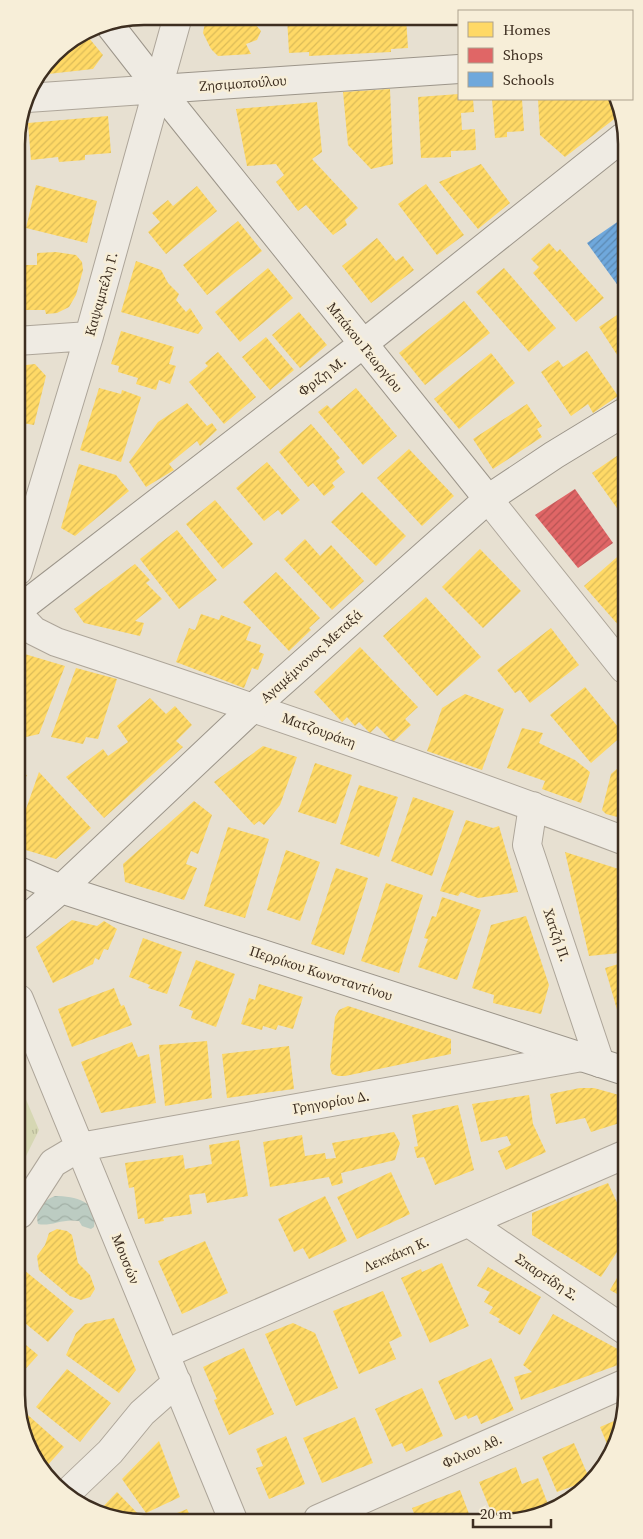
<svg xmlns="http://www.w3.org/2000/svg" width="643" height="1539" font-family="'Source Serif 4',serif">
<defs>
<pattern id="park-tufts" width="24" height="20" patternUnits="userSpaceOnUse" patternTransform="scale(1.25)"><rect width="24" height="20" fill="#d6d7b3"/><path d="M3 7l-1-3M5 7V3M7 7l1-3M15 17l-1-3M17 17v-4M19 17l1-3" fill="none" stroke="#b9b99a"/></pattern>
<pattern id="water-waves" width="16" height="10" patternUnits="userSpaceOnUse" patternTransform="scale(1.25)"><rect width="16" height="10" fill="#bcccc2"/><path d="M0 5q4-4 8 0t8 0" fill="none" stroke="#a2b0a6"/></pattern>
<pattern id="homes-hatch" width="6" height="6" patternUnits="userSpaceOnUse" patternTransform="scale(1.25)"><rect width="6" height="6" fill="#ffd966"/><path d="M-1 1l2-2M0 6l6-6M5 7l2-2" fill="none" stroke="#dbbb58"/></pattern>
<pattern id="shops-hatch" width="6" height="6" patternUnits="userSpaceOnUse" patternTransform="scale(1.25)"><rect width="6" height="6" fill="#e06666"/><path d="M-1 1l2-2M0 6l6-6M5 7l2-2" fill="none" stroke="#b75454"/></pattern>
<pattern id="schools-hatch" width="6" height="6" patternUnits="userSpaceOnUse" patternTransform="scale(1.25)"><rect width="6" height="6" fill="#6fa8dc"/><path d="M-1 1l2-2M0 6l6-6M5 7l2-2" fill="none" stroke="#5c89b2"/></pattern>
</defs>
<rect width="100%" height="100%" fill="#e7e0d1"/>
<!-- park -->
<path fill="url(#park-tufts)" d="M19 1083 39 1130 20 1168Z"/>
<!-- water -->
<path fill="url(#water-waves)" d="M55 1196C75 1196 99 1201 94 1227L91 1229 82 1226 79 1221C62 1218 51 1227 38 1224 35 1210 42 1201 55 1196Z"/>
<!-- homes -->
<path fill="url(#homes-hatch)" d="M206 17H252L250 21 255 24 261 31 257 40 246 44 251 54 218 56 211 49 203 33Z
M287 17 406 18 408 48 391 49V52L309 56V52L289 53Z
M84 32 103 55 93 69 39 75 59 48Z
M390 89 393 164 371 169 348 145 343 92Z
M459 94V99H473L474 112 461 113 462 130 475 129 476 150 451 151V157L421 158 418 97Z
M492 99H522L524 131 507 132V137L495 138Z
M538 99H615L622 113 565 157 540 135Z
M317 102 322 152 312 159 358 208 345 220 347 225 333 235 306 205 298 211 276 182 284 175 276 164 247 166 236 109Z
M108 116 111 153 85 155V160L59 162 58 157 31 160 28 123Z
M481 164 510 203 478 229 439 182Z
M426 184 464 235 437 255 398 204Z
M36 185 97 201 87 243 26 228Z
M197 186 217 211 166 254 148 232 160 222 152 213 168 200 173 206Z
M238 221 262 251 207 295 183 265Z
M377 238 396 261 403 256 414 270 371 303 342 266Z
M549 243 557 252 560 249 604 298 576 322 533 273 539 267 531 259Z
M56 252 76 255 82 262 83 270 76 295 69 307 57 313 46 314 45 310H26L24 265H37V253Z
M136 261 161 270 168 283 179 294 176 300 186 312 190 308 203 328 198 334 121 312Z
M268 268 293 298 240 342 215 312Z
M504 268 556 328 529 352 476 292Z
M464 301 490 333 425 385 399 353Z
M623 311V364L599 327Z
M299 312 327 345 300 368 272 335Z
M121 331 174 347 169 364 176 366 170 384 159 380 156 390 136 384 138 378 118 372 119 366 111 364Z
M266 337 294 370 270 390 242 357Z
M587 351 618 396 593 413 588 404 571 416 541 372 558 360 563 367Z
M218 352 256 397 224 424 189 382 208 366 205 363Z
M491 353 515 383 459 429 434 399Z
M35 364 46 376 34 425 17 422V366Z
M99 388 121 394 122 390 141 397 121 462 80 450Z
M356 388 397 436 363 465 318 412 327 405 331 409Z
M187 403 207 426 212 423 217 430 200 446 197 441 169 464 174 470 146 487 129 462 158 422Z
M527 404 542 426 537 429 542 437 493 469 473 439Z
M311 424 340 458 336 461 345 472 332 483 335 487 324 496 313 483 308 487 279 452Z
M409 449 454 496 422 526 377 478Z
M624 451V518L592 473Z
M18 457 24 458 18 479Z
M267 462 300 500 282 515 278 510 264 521 236 488Z
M79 464 116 475 129 491 75 536 61 528Z
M362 492 406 536 376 566 331 522Z
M215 500 253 544 223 569 186 524Z
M177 530 217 580 179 609 140 559Z
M305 539 320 556 331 545 364 581 332 610 284 559Z
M480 549 521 591 483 628 442 587Z
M624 551V623L620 627 584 586Z
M135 564 150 580 146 583 162 599 135 621 144 623 140 636 84 623 74 609Z
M276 572 320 618 309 628 311 630 289 651 243 602Z
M426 597 481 657 437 696 383 636Z
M201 614 219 620 221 615 251 627 246 640 261 645 259 652 264 654 258 670 252 668 244 688 176 662 189 628 195 630Z
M551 628 579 665 530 703 520 690 515 693 497 670Z
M360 647 418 707 405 719 411 725 393 742 377 726 370 733 359 722 355 726 347 717 342 722 314 692Z
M18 652 65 666 39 734 26 737 18 727Z
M76 668 117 679 98 739 86 737 83 744 51 737Z
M585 687 624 734 591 763 550 715Z
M465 694 504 709 482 770 427 751 442 708Z
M150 698 166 714 175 706 192 725 176 741 183 747 104 818 66 777 103 749 108 756 128 742 117 726Z
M522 728 543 733 539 743 575 760 590 772 581 803 542 789 545 781 507 768Z
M263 746 297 757 280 805 264 825 259 821 254 825 214 782Z
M18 762 27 776 19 780Z
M625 762V819L606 814 602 810 611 774Z
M315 763 352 775 336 824 298 812Z
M39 772 91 828 56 859 19 848V829Z
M359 785 398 797 379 857 340 844Z
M413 797 454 811 432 876 391 861Z
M194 801 212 815 198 854 191 851 186 864 197 868 184 900 125 882 123 864Z
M466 820 493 828 499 826 518 892 478 898 461 892 458 896 440 891Z
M228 827 269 839 245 918 204 906Z
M286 850 320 862 300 921 267 910Z
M565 852 625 871V937L620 953 589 956Z
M336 868 368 878 344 955 311 944Z
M386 883 423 895 399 973 361 961Z
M442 897 481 910 457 980 418 967 428 939 424 938 432 916 436 917Z
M526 916 549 985 541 1014 493 1003 494 995 472 988 491 925Z
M72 920 97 926 104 921 117 929 108 950 104 949 99 960 95 958 93 964 53 983 36 947Z
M143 938 182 952 167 994 148 988 150 985 129 977Z
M196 960 235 974 216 1027 191 1018 193 1011 179 1006Z
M625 962V1011L618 1013 605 968Z
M259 984 303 997 293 1029 278 1025 276 1030 263 1026 262 1030 241 1024 249 998 255 1000Z
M114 988 121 1006 124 1005 132 1025 72 1047 58 1009Z
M348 1006 451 1039V1054L345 1076H338L332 1074 330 1067 335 1017 339 1010Z
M625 1014V1037L617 1033Z
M207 1041 212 1098 165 1106 159 1045Z
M132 1042 138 1057 149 1054 156 1103 101 1113 81 1062Z
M289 1046 294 1089 227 1098 222 1054Z
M580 1088H594L626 1097V1121L591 1132 585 1118 556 1124 550 1094Z
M529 1095 533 1124 546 1152 506 1170 498 1151 511 1145 507 1136 481 1142 472 1104Z
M458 1105 474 1170 435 1185 424 1157 417 1158 414 1147 418 1146 412 1115Z
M394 1132 400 1143 395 1160 341 1173 343 1183 332 1186 329 1177 270 1187 263 1142 302 1135 305 1156 325 1153 326 1159 336 1158 332 1143Z
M239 1140 248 1196 207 1203 205 1193 189 1195 192 1214 163 1218 164 1221 145 1224 144 1218 138 1219 134 1187 129 1188 125 1163 183 1155 185 1169 212 1164 209 1145Z
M391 1172 410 1214 357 1239 337 1197Z
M608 1183 626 1222V1238L601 1277 532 1235V1213Z
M325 1196 347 1241 309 1259 303 1248 294 1252 278 1219Z
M57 1229 67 1231 72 1235 78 1263 90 1275 95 1289 90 1297 81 1300 70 1296 39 1270 37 1256 45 1245 49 1233Z
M205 1241 228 1293 182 1314 158 1261Z
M626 1262V1299L610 1290Z
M442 1263 469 1326 430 1343 401 1278 421 1269 422 1272Z
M488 1267 541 1297 520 1335 498 1322 500 1319 489 1313 493 1307 484 1302 490 1292 477 1286Z
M24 1270 74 1311 48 1342 20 1319V1274Z
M383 1291 402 1336 389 1342 396 1359 359 1374 333 1311Z
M553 1314 625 1353 618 1365 521 1400 514 1377 532 1372 523 1365Z
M114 1318 136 1370 119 1393 66 1355 76 1333 85 1324Z
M293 1323 315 1333 338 1388 296 1406 265 1334Z
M20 1340 38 1355 20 1375Z
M244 1348 274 1414 229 1435 214 1400 217 1399 203 1367Z
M491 1358 514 1410 481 1424 477 1415 468 1419 466 1415 455 1420 438 1381Z
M67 1369 111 1403 80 1442 36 1407Z
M422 1388 443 1436 406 1452 402 1443 392 1447 375 1409Z
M20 1408 64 1447 45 1468 21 1428Z
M355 1417 373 1463 322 1483 303 1438Z
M621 1418 614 1437 609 1449 600 1427Z
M286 1436 305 1484 269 1499 256 1468 263 1466 256 1449Z
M159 1441 180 1497 146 1513 122 1479Z
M574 1443 590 1480 557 1492 542 1457Z
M516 1467 522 1484 538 1478 549 1507 520 1519H494L479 1482Z
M460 1490 471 1519H416L412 1508Z
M117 1492 142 1518V1520H119L99 1511Z
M187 1509 192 1520H160Z"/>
<!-- shops -->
<path fill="url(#shops-hatch)" d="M575 489 613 543 578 568 535 515Z"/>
<!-- schools -->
<path fill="url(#schools-hatch)" d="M623 218V284L619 287 587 243Z"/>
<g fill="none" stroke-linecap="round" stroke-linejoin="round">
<defs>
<path id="street" d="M27 98 159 89
M17 341 89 336
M488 499 624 669
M18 571 89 336 178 16
M18 614 34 631 56 642C247 705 437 770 625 841
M533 806 527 845 600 1063
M19 999 233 1520
M20 1214 53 1163 80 1147 582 1057
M469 1223 626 1331
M165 1354 626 1154
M66 1494 110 1452 142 1413 177 1382
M318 1519 626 1383"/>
<path id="secondary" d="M108 23 175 109 488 499
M159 89 459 69
M18 610 363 344 623 137
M19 871 61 889 625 1071
M19 925 61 889 254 707 488 499 554 455 623 413"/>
</defs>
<!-- street casing -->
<use href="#street" stroke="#ada599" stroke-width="30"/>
<!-- secondary casing -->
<use href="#secondary" stroke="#9c958a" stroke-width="30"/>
<!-- street -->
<use href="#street" stroke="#efebe3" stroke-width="28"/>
<!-- secondary -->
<use href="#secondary" stroke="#efebe3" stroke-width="28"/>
</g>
<g text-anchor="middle" stroke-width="5" stroke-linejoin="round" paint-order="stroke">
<!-- street labels -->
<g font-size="14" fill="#3d2e20" stroke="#f7eed8">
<text transform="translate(243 83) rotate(-4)" y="5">Ζησιμοπούλου</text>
<text transform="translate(101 294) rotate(-74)" y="5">Καψαμπέλη Γ.</text>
<text transform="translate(365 347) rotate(51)" y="5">Μπάκου Γεωργίου</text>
<text transform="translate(322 376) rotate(-38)" y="5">Φριζη Μ.</text>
<text transform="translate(311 656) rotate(-42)" y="5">Αγαμέμνονος Μεταξά</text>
<text transform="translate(319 730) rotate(20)" y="5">Ματζουράκη</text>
<text transform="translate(557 935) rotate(71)" y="5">Χατζή Π.</text>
<text transform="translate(321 973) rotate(18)" y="5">Περρίκου Κωνσταντίνου</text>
<text transform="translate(331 1102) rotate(-10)" y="5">Γρηγορίου Δ.</text>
<text transform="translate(396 1254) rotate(-23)" y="5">Λεκκάκη Κ.</text>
<text transform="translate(126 1259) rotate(68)" y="5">Μουσών</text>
<text transform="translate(547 1277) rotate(34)" y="5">Σπαρτίδη Σ.</text>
<text transform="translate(472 1451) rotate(-24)" y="5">Φιλιου Αθ.</text>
</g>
</g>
<!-- crop -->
<path d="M0 0H643V1539H0ZM144 25H499A119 119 0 0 1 618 144V1395A119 119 0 0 1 499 1514H144A119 119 0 0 1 25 1395V144A119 119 0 0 1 144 25Z" fill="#f7eed8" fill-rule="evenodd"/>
<path fill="none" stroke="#3d2e20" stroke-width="2.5" d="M144 25H499A119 119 0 0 1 618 144V1395A119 119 0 0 1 499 1514H144A119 119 0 0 1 25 1395V144A119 119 0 0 1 144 25Z"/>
<!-- legend -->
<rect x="458" y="10" width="175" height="90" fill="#f7eed8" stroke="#ada18e"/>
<rect x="468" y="22" width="25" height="15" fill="#ffd966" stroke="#ada18e"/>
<text x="503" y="35" font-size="15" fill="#3d2e20">Homes</text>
<rect x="468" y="48" width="25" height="15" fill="#e06666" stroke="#ada18e"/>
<text x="503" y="60" font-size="15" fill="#3d2e20">Shops</text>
<rect x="468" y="72" width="25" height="15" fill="#6fa8dc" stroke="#ada18e"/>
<text x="503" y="85" font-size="15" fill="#3d2e20">Schools</text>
<!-- scale -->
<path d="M473 1519v8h78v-8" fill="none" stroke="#3d2e20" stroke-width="2.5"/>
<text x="480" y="1519" font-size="15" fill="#3d2e20" stroke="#f7eed8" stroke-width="4" paint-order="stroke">20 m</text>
</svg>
